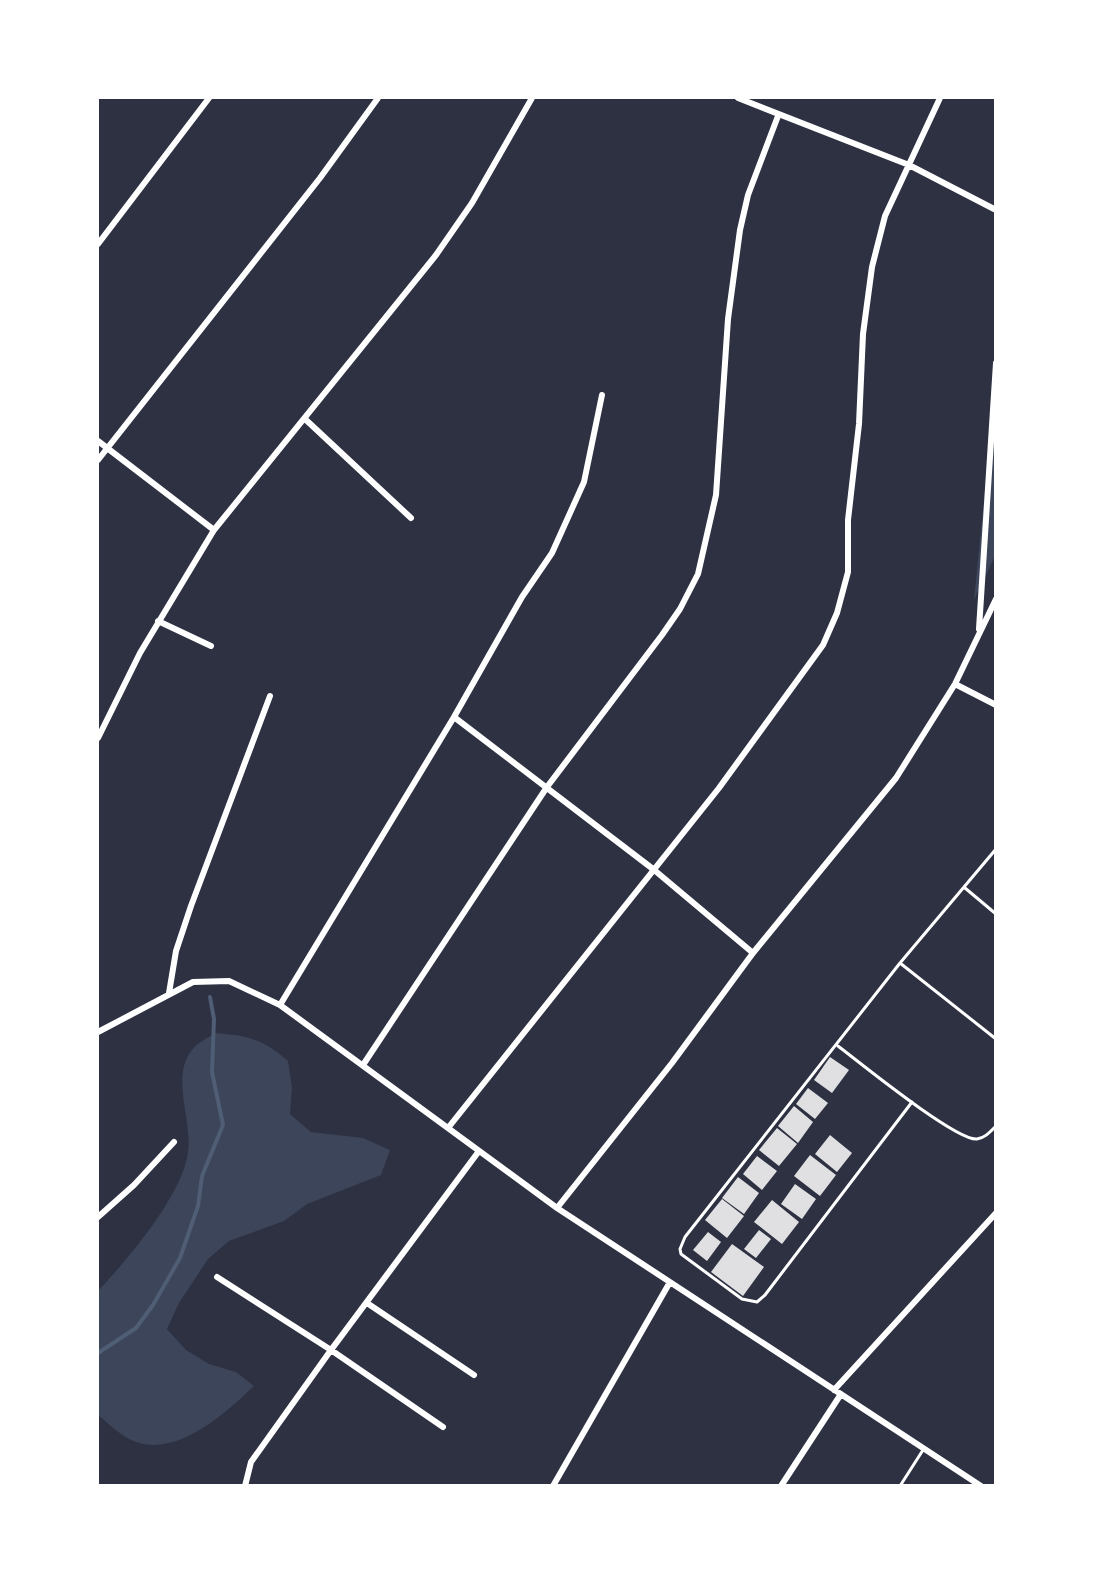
<svg xmlns="http://www.w3.org/2000/svg" width="1093" height="1583" font-family="Poppins,sans-serif">
<rect width="100%" height="100%" fill="#2d3142"/>
<!-- green -->
<path fill="#3c4559" d="M995 390V556L974 600Z
M215 1033C249 1036 261 1038 288 1061L292 1087 290 1114 311 1132 363 1138 390 1150 381 1175 307 1204 284 1221 229 1241 208 1259 179 1303 167 1329 186 1350 209 1364 236 1372 254 1386C227 1412 178 1457 136 1442 123 1438 109 1424 98 1415V1291C127 1260 178 1200 187 1158 195 1124 169 1078 192 1050 197 1043 208 1038 215 1033Z"/>
<g fill="none" stroke-linecap="round" stroke-linejoin="round">
<!-- stream -->
<path stroke="#4f5d75" stroke-width="4" d="M98 1353 136 1328 153 1305 180 1258 198 1206 202 1176 223 1125 212 1072 214 1019 210 997"/>
</g>
<!-- building -->
<path fill="#e0e0e3" d="M830 1057 849 1070 832 1093 814 1080Z
M808 1088 828 1103 815 1119 796 1104Z
M794 1106 813 1122 798 1143 778 1126Z
M777 1128 797 1144 779 1166 759 1150Z
M830 1135 852 1153 837 1172 815 1154Z
M810 1155 836 1175 820 1196 794 1176Z
M757 1156 777 1171 762 1190 743 1174Z
M738 1177 759 1193 744 1214 722 1198Z
M795 1184 816 1199 802 1219 781 1204Z
M722 1199 744 1216 727 1238 705 1220Z
M772 1200 799 1222 782 1244 754 1222Z
M759 1230 771 1239 756 1258 744 1249Z
M708 1232 721 1242 707 1261 693 1250Z
M732 1244 764 1267 743 1296 711 1272Z"/>
<g fill="none" stroke-linecap="round" stroke-linejoin="round">
<!-- service -->
<path stroke="#fff" stroke-width="3" d="M965 888 996 914
M900 963 996 1039
M838 1046C859 1062 956 1141 977 1139 985 1138 990 1132 996 1126
M912 1102 765 1295 757 1302 742 1299 681 1254 680 1249 685 1237 900 963 996 849
M900 1486 923 1450"/>
<!-- minor -->
<path stroke="#fff" stroke-width="6" d="M738 98 909 165 996 210
M98 244 209 98
M305 419 411 518
M98 441 214 530
M98 460 320 178 378 98
M158 621 211 646
M979 629 996 363
M955 684 996 705
M454 717 653 869 753 953
M98 738 140 653 214 530 436 255 472 203 532 98
M169 993 176 951 191 906 270 696
M280 1005 454 717 522 597 552 553 584 482 602 395
M98 1032 193 982 229 981 280 1005 557 1208 981 1486
M363 1065 547 787 662 635 680 609 698 574 716 495 728 319 740 230 748 195 778 116
M448 1128 719 788 823 645 837 613 848 572V520L859 424 863 334 872 267 885 216 940 98
M557 1208 672 1063 753 953 896 778 955 684 996 599
M98 1217 134 1185 174 1142
M217 1277 331 1350 443 1427
M367 1303 474 1375
M834 1390 996 1213
M245 1486 251 1462 331 1350 479 1151
M553 1486 670 1282
M781 1486 841 1394"/>
</g>
<!-- border -->
<rect width="1093" height="1583" fill="none" stroke="#ffffff" stroke-width="198"/>
</svg>
